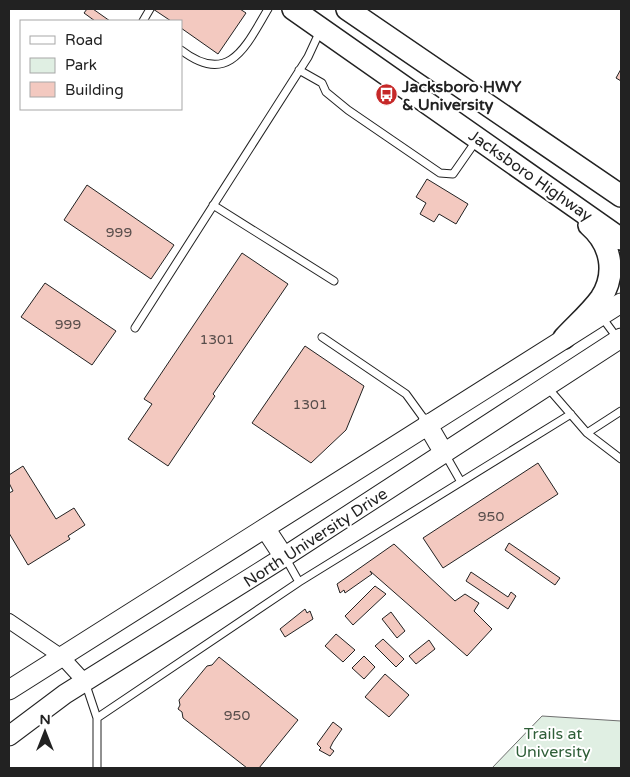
<svg xmlns="http://www.w3.org/2000/svg" width="630" height="777" font-family="'Varela Round',sans-serif">
<rect width="100%" height="100%" fill="#fff"/>
<!-- green -->
<path fill="#e0efe3" stroke="#6f6f6f" d="M542 716 621 721V768H492Z"/>
<!-- building -->
<path fill="#f3c9c0" stroke="#222" d="M87 9H93L110 21H95L84 13Z
M153 9H240L246 13 218 54 181 28V21H171Z
M621 69V81L616 78Z
M427 179 468 204 456 224 439 214 434 222 420 214 426 203 416 197Z
M87 185 174 245 151 279 64 220Z
M242 253 288 284 213 394 215 396 168 466 128 439 152 404 144 399Z
M45 283 116 331 92 365 21 317Z
M305 346 364 386 346 430 311 463 252 423Z
M538 463 558 494 443 568 423 538Z
M23 466 56 519 74 508 85 525 68 536 70 539 28 565 9 533V493L13 491 9 483V475Z
M509 543 560 578 555 585 505 550Z
M394 544 455 601 465 594 479 603 474 611 492 629 467 656 370 571 372 574 345 593 344 590 340 593 337 584Z
M471 572 508 597 511 592 516 596 508 609 466 581Z
M375 586 386 594 353 625 345 616Z
M305 609 307 613 310 611 313 619 285 637 280 629Z
M391 612 405 631 397 638 382 619Z
M336 634 355 650 343 662 325 646Z
M383 639 404 659 396 667 375 646Z
M429 640 435 649 416 664 409 656Z
M364 656 375 667 364 679 352 668Z
M219 657 298 720 259 768H247L183 718 182 712 178 709 180 705 179 700 207 666 212 665Z
M385 674 409 695 389 717 365 697Z
M333 722 342 729 333 742 330 748 334 751 330 756 319 750 321 748 317 744Z"/>
<g fill="none" stroke-linecap="round" stroke-linejoin="round">
<defs>
<path id="lane" d="M143 21 150 9
M181 50C229 87 246 46 268 9
M299 70 322 83 326 92 348 110 440 173 453 174 476 141
M213 205 334 281
M601 316 618 339
M135 328 308 57 320 31
M322 337 406 394 427 423
M548 388 587 433 621 411
M587 433 621 459
M445 454 461 482
M285 557 299 582
M85 682 97 718 299 582 571 414
M97 768V718"/>
<path id="street" d="M9 621 62 657 85 682"/>
<path id="secondary" d="M427 424 444 453
M265 528 284 557
M9 690 621 303
M9 736 65 694 284 557 621 338"/>
<path id="primary" d="M293 9 621 239
M347 9 621 196
M564 338C576 325 591 312 601 298 617 273 611 244 589 225"/>
</defs>
<!-- lane casing -->
<use href="#lane" stroke="#222" stroke-width="9"/>
<!-- street casing -->
<use href="#street" stroke="#222" stroke-width="16"/>
<!-- secondary casing -->
<use href="#secondary" stroke="#222" stroke-width="21"/>
<!-- primary casing -->
<use href="#primary" stroke="#222" stroke-width="24"/>
<!-- lane -->
<use href="#lane" stroke="#fff" stroke-width="7"/>
<!-- street -->
<use href="#street" stroke="#fff" stroke-width="14"/>
<!-- secondary -->
<use href="#secondary" stroke="#fff" stroke-width="19"/>
<!-- primary -->
<use href="#primary" stroke="#fff" stroke-width="21"/>
</g>
<!-- icons -->
<defs>
<symbol id="bus-disc" viewBox="-11 -11 22 22"><circle r="9.5" fill="#c62828" stroke="#fff"/><path d="M-5-6H5V4H4V6H2V4H-2V6H-4V4H-5ZM-3.5-4V0h7V-4ZM-3.5 1.2v1.5H-2V1.2ZM2 1.2v1.5H3.5V1.2Z" fill="#fff"/></symbol>
</defs>
<g fill-rule="evenodd">
<use href="#bus-disc" x="374" y="82" width="25" height="25"/>
</g>
<g text-anchor="middle" stroke-width="4" stroke-linejoin="round" paint-order="stroke">
<!-- number labels -->
<g font-size="14" fill="#564c4a">
<text x="119" y="237">999</text>
<text x="68" y="329">999</text>
<text x="217" y="344">1301</text>
<text x="310" y="409">1301</text>
<text x="491" y="521">950</text>
<text x="237" y="720">950</text>
</g>
<!-- poi labels -->
<g font-size="16" font-weight="bold" fill="#222" stroke="#fff" text-anchor="start">
<text x="402" y="92">Jacksboro HWY<tspan x="402" dy="18">&amp; University</tspan></text>
</g>
<!-- street labels -->
<g font-size="16" fill="#222" stroke="#fff">
<text transform="translate(531 175) rotate(35)" y="6">Jacksboro Highway</text>
<text transform="translate(315 537) rotate(-33)" y="6">North University Drive</text>
</g>
<!-- park labels -->
<g font-size="16" fill="#2f5e38" stroke="#fff">
<text x="553" y="739">Trails at<tspan x="553" dy="18">University</tspan></text>
</g>
</g>
<!-- border -->
<rect width="630" height="777" fill="none" stroke="#222222" stroke-width="20"/>
<!-- legend -->
<rect x="20" y="20" width="162" height="90" fill="#ffffff" stroke="#a7a7a7"/>
<rect x="30" y="36" width="25" height="8" fill="#ffffff" stroke="#a7a7a7"/>
<text x="65" y="45" font-size="15" fill="#222222">Road</text>
<rect x="30" y="58" width="25" height="15" fill="#e0efe3" stroke="#a7a7a7"/>
<text x="65" y="70" font-size="15" fill="#222222">Park</text>
<rect x="30" y="82" width="25" height="15" fill="#f3c9c0" stroke="#a7a7a7"/>
<text x="65" y="95" font-size="15" fill="#222222">Building</text>
<!-- north arrow -->
<g transform="translate(45 732)" stroke="#ffffff" stroke-width="4" paint-order="stroke">
<path d="M0-4L9 19L0 12L-9 19Z" fill="#222222"/>
<text y="-8" font-size="14" font-weight="bold" text-anchor="middle" fill="#222222">N</text>
</g>
</svg>
